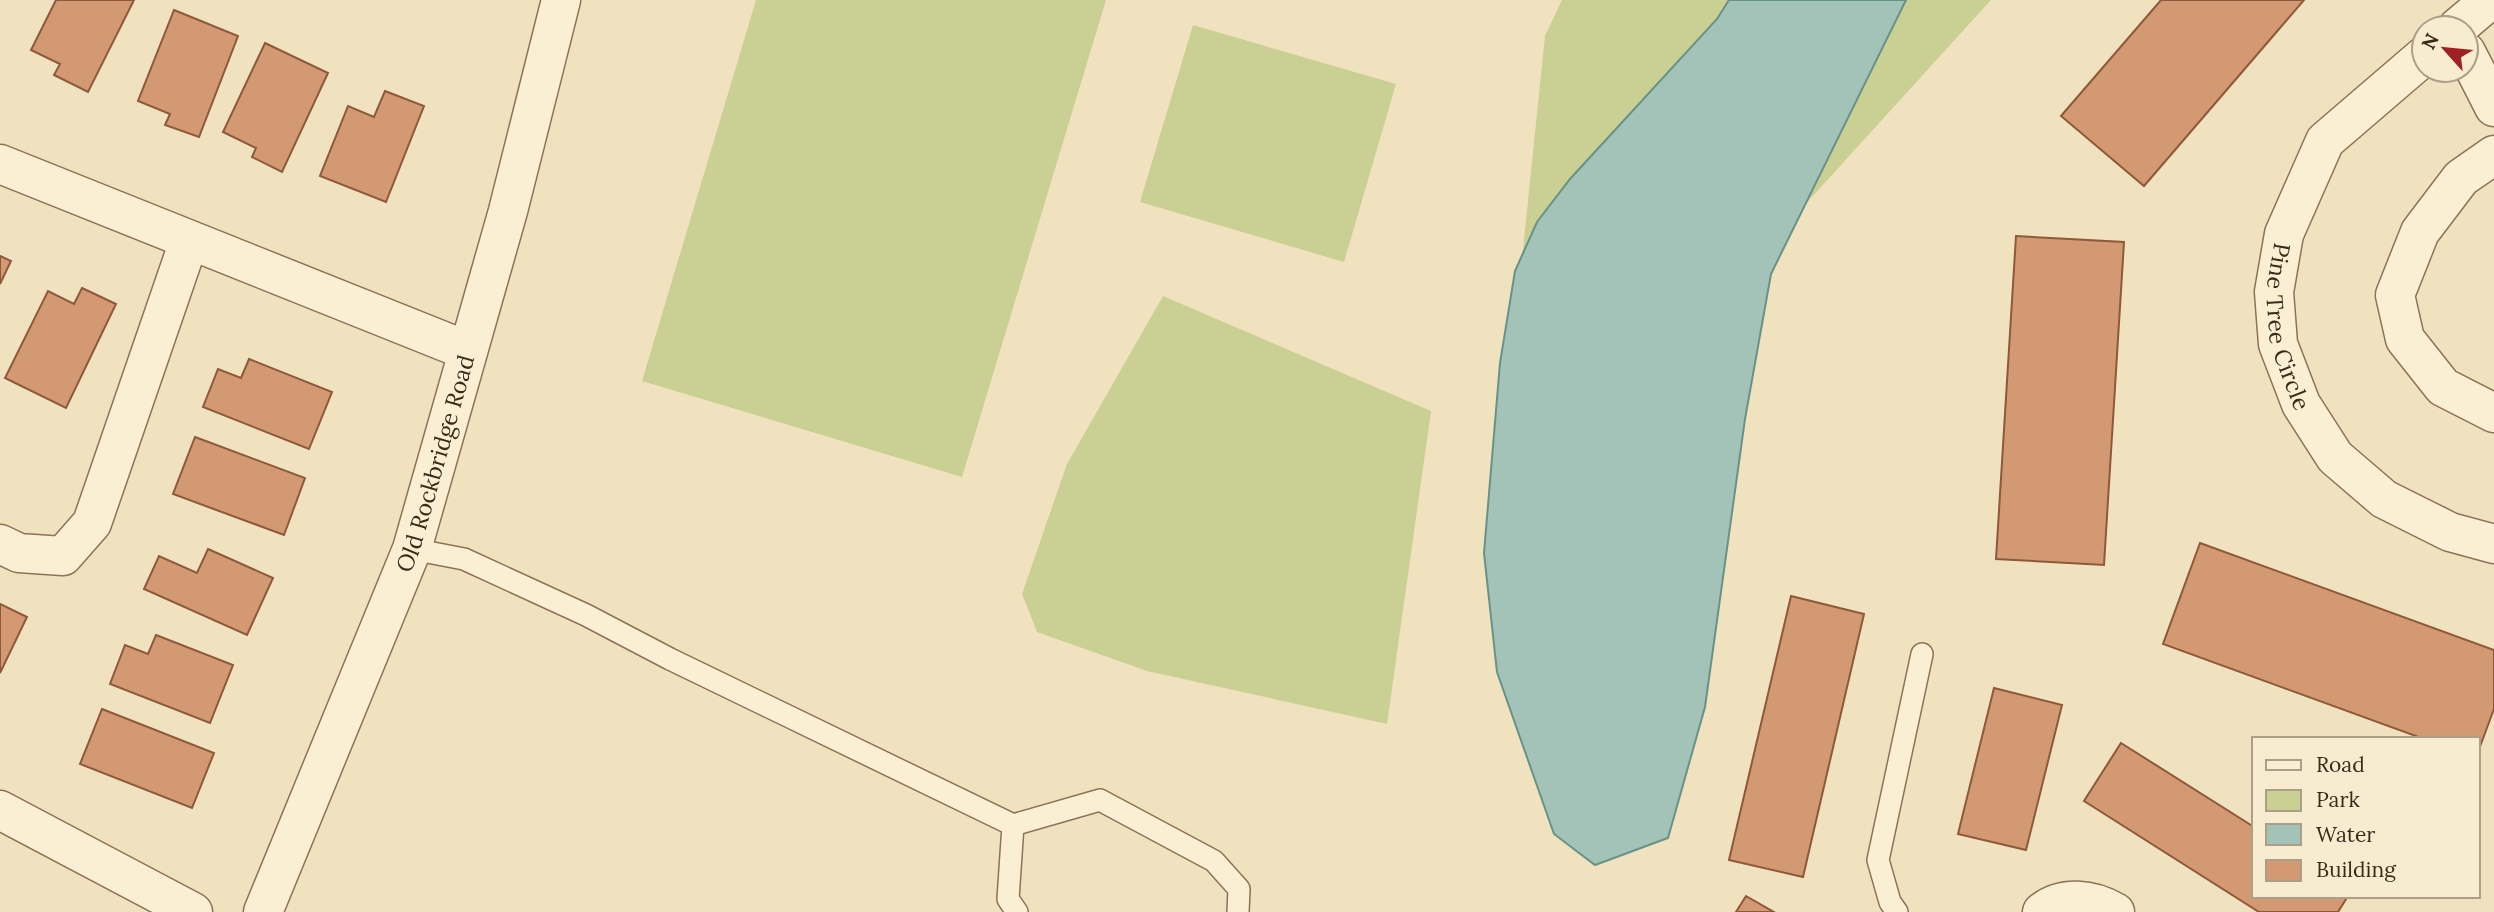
<svg xmlns="http://www.w3.org/2000/svg" width="2494" height="912" font-family="Lora,serif">
<rect width="100%" height="100%" fill="#f1e2bf"/>
<!-- green -->
<path fill="#cad093" d="M756 0H1106L962 477 642 381Z
M1562 0H1991L1492 549 1545 36Z
M1193 25 1396 84 1344 262 1140 202Z
M1163 296 1431 411 1387 724 1147 671 1037 632 1022 594 1067 464Z"/>
<!-- water -->
<path fill="#a3c3b9" stroke="#699287" stroke-width="2" d="M1729 0H1906L1771 274 1745 419 1705 707 1668 838 1595 865 1554 834 1497 672 1484 553 1500 363 1515 271 1537 222 1570 179 1717 19Z"/>
<!-- building -->
<path fill="#d39972" stroke="#8d593a" stroke-width="2" d="M56 0H134L88 92 54 75 60 64 31 50Z
M2161 0H2304L2144 186 2061 116Z
M174 10 238 36 199 137 165 125 170 114 138 101Z
M265 43 328 73 282 172 252 157 256 148 223 132Z
M385 91 424 106 386 202 320 176 348 106 374 117Z
M2016 236 2124 242 2104 565 1996 559Z
M0 256 11 261 0 284Z
M82 288 116 304 66 408 5 378 48 291 74 304Z
M249 359 332 392 309 449 203 407 218 369 241 378Z
M195 437 305 478 284 535 173 494Z
M2200 543 2494 650V709L2478 752V739H2424L2163 644Z
M208 549 273 578 247 635 144 589 159 556 197 573Z
M1791 596 1864 614 1803 877 1729 860Z
M0 604 27 617 0 673Z
M156 635 233 665 210 723 110 684 125 645 148 654Z
M1994 688 2062 705 2026 850 1958 834Z
M102 709 214 753 192 808 80 764Z
M2121 743 2254 827V896H2348L2338 912H2259L2084 801Z
M1746 896 1774 912H1736Z"/>
<g fill="none" stroke-linecap="round" stroke-linejoin="round">
<defs>
<path id="lane" d="M412 549 464 559 586 615 670 659 1013 825 1100 800 1214 861 1239 889 1238 912
M1013 825 1008 899 1017 912
M1897 912 1890 902 1878 860 1922 654"/>
<g id="street">
<path d="M2457 28 2490 0"/>
<path d="M2466 52 2494 107"/>
<path id="s1" d="M2424 56 2325 141 2284 234 2274 292 2278 344 2301 404 2335 457 2384 499 2450 532 2494 544"/>
<path d="M2494 155 2461 178 2420 232 2395 295 2405 339 2443 387 2494 413"/>
<path d="M0 164 468 351"/>
<path d="M0 544 19 553 63 556 92 523 189 241"/>
<path d="M0 810 193 912"/>
<path id="s2" d="M263 912 412 549 508 211 561 0"/>
<path d="M2042 912C2063 895 2092 899 2115 912"/>
</g>
</defs>
<!-- lane casing -->
<use href="#lane" stroke="#8c7256" stroke-width="24"/>
<!-- street casing -->
<use href="#street" stroke="#8c7256" stroke-width="41"/>
<!-- lane -->
<use href="#lane" stroke="#fbefd3" stroke-width="21"/>
<!-- street -->
<use href="#street" stroke="#fbefd3" stroke-width="38"/>
</g>
<g text-anchor="middle" stroke-width="5" stroke-linejoin="round" paint-order="stroke">
<!-- street labels -->
<g font-size="23" fill="#3a2a1c" stroke="#f8ecd0">
<text dy="8" stroke="none"><textPath href="#s1" startOffset="327">Pine Tree Circle</textPath></text>
<text dy="8" stroke="none"><textPath href="#s2" startOffset="481">Old Rockbridge Road</textPath></text>
</g>
</g>
<!-- legend -->
<rect x="2252" y="737" width="228" height="161" fill="#f8ecd0" stroke="#ac9e88" stroke-width="2"/>
<rect x="2266" y="760" width="35" height="10" fill="#fbefd3" stroke="#ac9e88" stroke-width="2"/>
<text x="2316" y="772" font-size="21" fill="#3a2a1c">Road</text>
<rect x="2266" y="790" width="35" height="21" fill="#cad093" stroke="#ac9e88" stroke-width="2"/>
<text x="2316" y="807" font-size="21" fill="#3a2a1c">Park</text>
<rect x="2266" y="824" width="35" height="21" fill="#a3c3b9" stroke="#ac9e88" stroke-width="2"/>
<text x="2316" y="842" font-size="21" fill="#3a2a1c">Water</text>
<rect x="2266" y="860" width="35" height="21" fill="#d39972" stroke="#ac9e88" stroke-width="2"/>
<text x="2316" y="877" font-size="21" fill="#3a2a1c">Building</text>
<!-- north arrow -->
<g transform="translate(2445 49) rotate(297)"><circle r="33" fill="#f8ecd0" stroke="#ac9e88" stroke-width="2"/>
<path d="M0-5L12 26L0 18L-12 26Z" fill="#a02124"/>
<text y="-10" font-size="19" font-weight="bold" text-anchor="middle" fill="#3a2a1c">N</text>
</g>
</svg>
